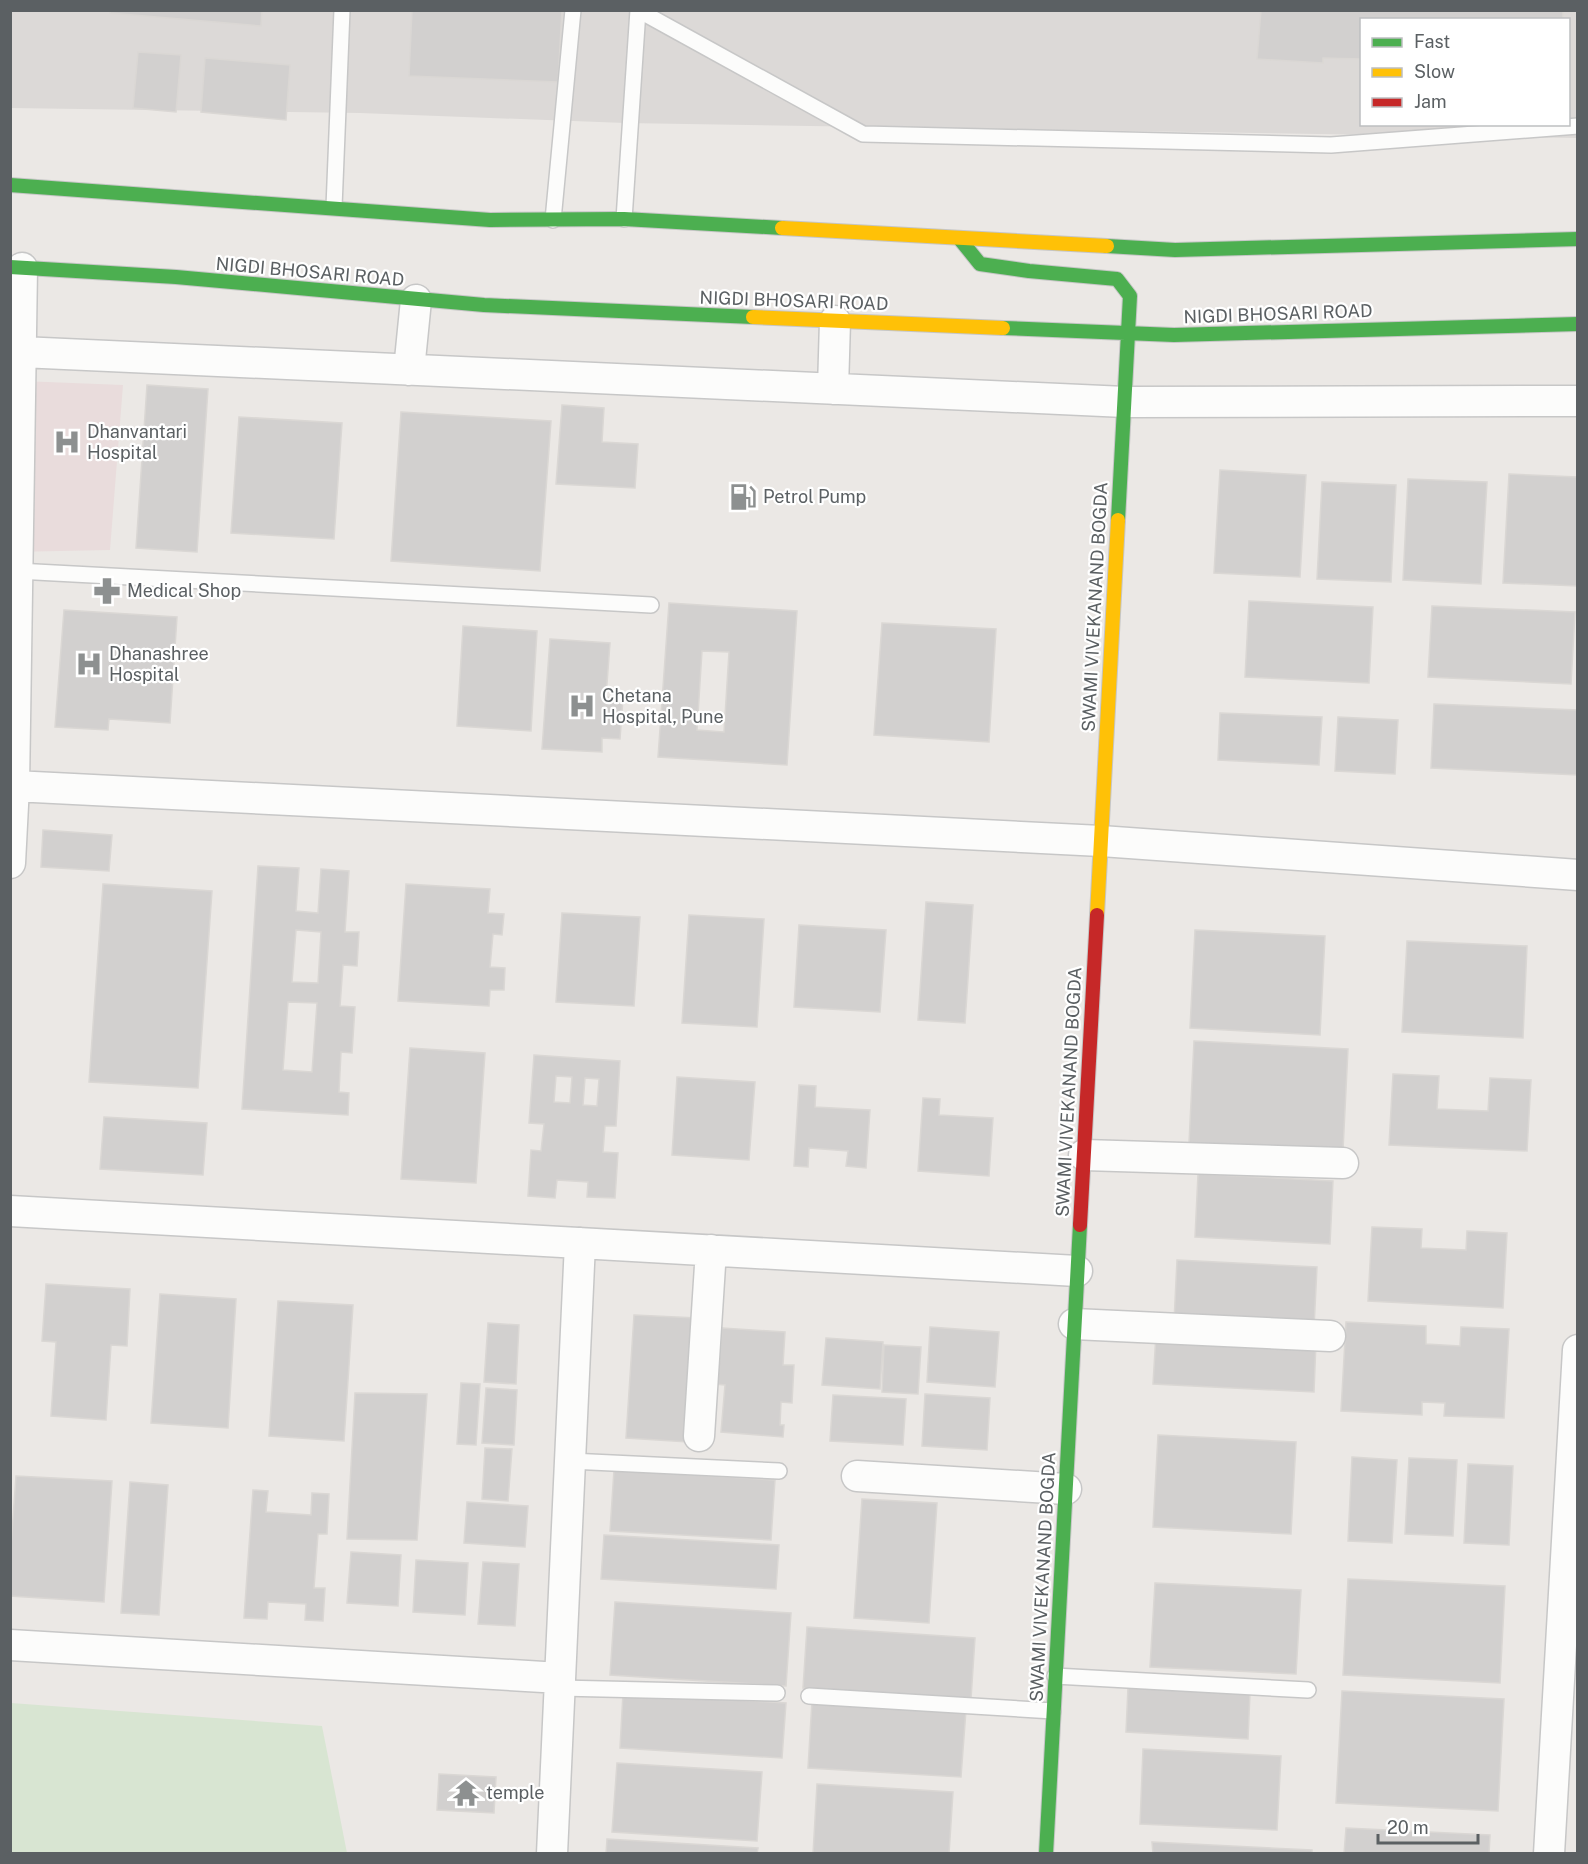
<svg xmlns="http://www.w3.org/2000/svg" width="1588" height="1864" font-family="'Public Sans',sans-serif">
<rect width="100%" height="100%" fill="#ebe8e5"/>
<!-- industrial -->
<path fill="#dcd9d7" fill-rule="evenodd" d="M11 11H1577V138L625 123 360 113 11 108ZM1362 20H1568V124H1362Z"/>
<!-- medical -->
<path fill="#e9dcdc" d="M22 381 123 385 110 550 11 552Z"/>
<!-- green -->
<path fill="#d8e5d2" d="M11 1703 322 1726 347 1853H11Z"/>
<!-- building -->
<path fill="#d2d0cf" stroke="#dad7d4" stroke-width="1.5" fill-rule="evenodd" d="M111 10H262L261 26 110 13Z
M412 10H562L558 82 409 76Z
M1261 10H1563V20H1362V59L1323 58V63L1257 59Z
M138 52 181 55 176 112 133 108Z
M205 58 290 65 286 120 201 112Z
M147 385 208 389 197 552 136 548Z
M562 405 604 408 602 442 638 444 635 488 556 484Z
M401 412 551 421 540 571 391 561Z
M239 417 342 423 334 539 231 533Z
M1220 470 1306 475 1300 577 1214 573Z
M1509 474 1578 477V586L1503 583Z
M1408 479 1487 482 1481 584 1403 580Z
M1322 482 1396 485 1391 582 1317 579Z
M1249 601 1373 607 1369 683 1245 677Z
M669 603 797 611 787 765 658 757ZM702 651 729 652 724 732 697 730Z
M1432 606 1575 612 1571 684 1428 677Z
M64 610 177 617 170 723 109 719 108 730 55 727Z
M882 623 996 629 989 742 874 735Z
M463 626 537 631 531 731 457 726Z
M550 639 610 643 606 697 623 698 620 739 602 738V752L542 749Z
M1434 704 1578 710V775L1431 768Z
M1220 713 1322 717 1319 765 1218 760Z
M1338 717 1398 720 1395 774 1335 771Z
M43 830 112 835 109 871 41 867Z
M258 866 299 868 296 911 318 913 321 869 349 871 345 932H359L357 966 343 965 340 1006 355 1007 352 1053 341 1052 339 1092 349 1093 348 1115 242 1109ZM296 930 321 932 318 983 292 982ZM288 1002 317 1003 312 1072 283 1070Z
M103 884 212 891 198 1088 89 1082Z
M406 884 490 889 488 913 504 914 502 935 493 934 490 967 505 968 504 990H490L489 1006 398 1001Z
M926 902 973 905 965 1023 918 1020Z
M562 913 640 917 634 1006 556 1002Z
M689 915 764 919 757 1027 682 1023Z
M799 925 886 930 880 1012 794 1007Z
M1195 930 1325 936 1320 1035 1190 1028Z
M1407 941 1527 946 1523 1038 1402 1032Z
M1194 1041 1348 1049 1343 1150 1189 1143Z
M410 1048 485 1053 476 1183 401 1179Z
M534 1055 620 1061 616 1126H605L603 1152 618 1153 615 1198 587 1197 588 1182 557 1180 555 1198 528 1196 531 1150 541 1151 544 1124 529 1123ZM556 1076 572 1077 570 1103 554 1102ZM585 1078 599 1079 597 1106 583 1105Z
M1393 1074 1439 1076 1437 1109 1488 1111 1490 1078 1531 1080 1527 1151 1389 1145Z
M677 1077 755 1082 749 1160 672 1155Z
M799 1085 816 1086 815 1107 870 1110 866 1168 846 1166 848 1151 809 1148 808 1167 794 1166Z
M923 1098 940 1099 939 1115 993 1118 989 1176 918 1171Z
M104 1117 207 1123 203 1175 100 1169Z
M1198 1174 1333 1181 1330 1244 1195 1237Z
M1372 1227 1422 1229 1421 1248 1466 1250 1467 1231 1507 1233 1503 1308 1368 1301Z
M1177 1260 1317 1267 1314 1328 1174 1322Z
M46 1284 130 1289 127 1346 111 1345 106 1420 51 1416 56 1342 42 1341Z
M160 1294 236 1299 228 1428 151 1423Z
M278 1301 353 1305 344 1441 269 1436Z
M634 1315 697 1318 688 1442 626 1438Z
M1346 1322 1426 1326V1344L1460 1346 1461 1327 1509 1329 1504 1418 1444 1416 1445 1403 1422 1402V1415L1341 1411Z
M488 1323 519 1325 516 1384 484 1382Z
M930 1327 999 1332 995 1387 927 1382Z
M722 1328 785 1332 783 1365H794L792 1403 781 1402 780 1425H784L783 1437 721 1432 725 1385 714 1384 715 1368H719Z
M1156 1334 1316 1342 1314 1392 1153 1384Z
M826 1338 883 1342 880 1389 822 1385Z
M884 1345 921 1347 918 1394 882 1392Z
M461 1383 480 1384 476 1445 457 1444Z
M486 1388 517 1390 514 1445 482 1443Z
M355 1393 427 1394 417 1540 347 1539Z
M925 1394 990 1398 987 1450 922 1446Z
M833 1395 906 1399 903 1445 830 1441Z
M1158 1435 1296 1442 1291 1534 1153 1527Z
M485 1448 512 1449 508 1501 482 1499Z
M1352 1457 1397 1460 1392 1543 1348 1541Z
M1409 1458 1457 1460 1453 1536 1405 1534Z
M1468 1464 1513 1466 1509 1545 1464 1543Z
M614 1470 775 1480 771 1540 610 1531Z
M16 1476 112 1481 104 1602 10 1596V1561Z
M130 1482 168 1485 159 1615 121 1613Z
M253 1490 268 1491 266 1512 311 1515 312 1493 329 1494 327 1534H318L314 1588H325L323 1621 305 1620 306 1604 268 1602 267 1619 244 1618Z
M862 1499 937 1503 929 1623 854 1618Z
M467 1502 528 1506 525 1547 464 1543Z
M604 1535 779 1545 776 1589 601 1579Z
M351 1552 401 1555 398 1606 347 1603Z
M416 1560 468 1563 465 1615 413 1612Z
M483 1562 519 1564 515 1626 478 1624Z
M1348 1579 1505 1586 1500 1683 1343 1675Z
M1155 1583 1301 1590 1296 1674 1150 1667Z
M615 1602 791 1613 786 1686 610 1675Z
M807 1627 975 1638 971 1699 803 1688Z
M1128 1687 1250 1693 1248 1739 1126 1732Z
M1342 1691 1504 1699 1498 1811 1336 1803Z
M623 1693 786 1703 782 1758 620 1748Z
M812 1701 966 1710 961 1777 808 1768Z
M1143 1749 1281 1756 1277 1830 1140 1824Z
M617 1763 762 1772 757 1841 612 1832Z
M439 1774 496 1777 494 1813 437 1810Z
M817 1784 953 1792 949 1854H813Z
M1346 1828 1490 1835 1489 1854H1344Z
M607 1839 758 1848 757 1854H606Z
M1152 1842 1312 1850V1854H1153Z"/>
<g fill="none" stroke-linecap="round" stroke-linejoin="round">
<defs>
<path id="lane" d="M334 207 342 10
M624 219 638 10 863 134 1331 145 1578 126
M553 220 573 10
M17 571 651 605
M570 1461 779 1471
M1055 1676 1308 1690
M560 1688 777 1693
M809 1696 1053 1711"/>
<path id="street" d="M21 352 1125 402 1578 401
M409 370 416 300
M833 389 835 321
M14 786 1101 841 1578 875
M10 863 14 786 22 268
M1084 1155 1343 1163
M10 1211 1077 1271
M1074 1324 1330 1336
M699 1436 711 1250
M857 1476 1066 1489
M10 1645 560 1678
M552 1854 580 1243
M1549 1854 1578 1350"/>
<path id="fast" d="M10 185 490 220 624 219 782 228
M959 238 980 264 1029 271 1117 279 1130 296 1118 520
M1107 246 1175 250 1578 239
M10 267 176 277 484 305 753 317
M1003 328 1174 335 1578 324
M1046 1854 1080 1225"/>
<path id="slow" d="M782 228 1107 246
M753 317 1003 328
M1097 915 1118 520"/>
<path id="jam" d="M1080 1225 1097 915"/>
</defs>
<!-- lane casing -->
<use href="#lane" stroke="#c7c7c7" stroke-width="18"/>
<!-- street casing -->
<use href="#street" stroke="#c7c7c7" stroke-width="33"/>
<!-- fast casing -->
<use href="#fast" stroke="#c6c6c6" stroke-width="16"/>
<!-- slow casing -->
<use href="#slow" stroke="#c6c6c6" stroke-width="16"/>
<!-- jam casing -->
<use href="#jam" stroke="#c6c6c6" stroke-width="16"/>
<!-- lane -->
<use href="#lane" stroke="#fcfcfb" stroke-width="15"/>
<!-- street -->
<use href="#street" stroke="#fcfcfb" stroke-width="30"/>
<!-- fast -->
<use href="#fast" stroke="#4caf50" stroke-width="14"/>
<!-- slow -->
<use href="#slow" stroke="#ffc107" stroke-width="14"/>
<!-- jam -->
<use href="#jam" stroke="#c62828" stroke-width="14"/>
</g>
<!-- icons -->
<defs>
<symbol id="hospital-bare" viewBox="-9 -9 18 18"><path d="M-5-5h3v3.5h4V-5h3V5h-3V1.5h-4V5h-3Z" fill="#8d9090" stroke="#fff" stroke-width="2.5" paint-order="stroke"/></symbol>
<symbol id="fuel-bare" viewBox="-9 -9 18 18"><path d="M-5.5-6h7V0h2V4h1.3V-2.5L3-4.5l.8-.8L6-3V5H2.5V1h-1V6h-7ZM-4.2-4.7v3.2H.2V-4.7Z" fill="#8d9090" stroke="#fff" stroke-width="2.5" paint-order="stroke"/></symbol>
<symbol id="pharmacy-bare" viewBox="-9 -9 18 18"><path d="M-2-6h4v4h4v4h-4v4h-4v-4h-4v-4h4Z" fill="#8d9090" stroke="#fff" stroke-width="2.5" paint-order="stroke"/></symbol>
<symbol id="temple-bare" viewBox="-9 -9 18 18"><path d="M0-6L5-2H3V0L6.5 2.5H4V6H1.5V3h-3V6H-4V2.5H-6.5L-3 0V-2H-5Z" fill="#8d9090" stroke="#fff" stroke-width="2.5" paint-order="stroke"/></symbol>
</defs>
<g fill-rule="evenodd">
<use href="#hospital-bare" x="48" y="423" width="38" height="38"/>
<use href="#fuel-bare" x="724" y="478" width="38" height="38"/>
<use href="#pharmacy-bare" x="88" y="572" width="38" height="38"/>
<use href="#hospital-bare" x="70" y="645" width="38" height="38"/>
<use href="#hospital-bare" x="563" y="687" width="38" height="38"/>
<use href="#temple-bare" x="447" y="1774" width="38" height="38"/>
</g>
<g text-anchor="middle" stroke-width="4.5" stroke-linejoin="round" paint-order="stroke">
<!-- street labels -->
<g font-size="18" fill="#5b6063" stroke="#fff">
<text transform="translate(310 272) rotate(5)" y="6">NIGDI BHOSARI ROAD</text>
<text transform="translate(794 301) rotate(2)" y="6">NIGDI BHOSARI ROAD</text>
<text transform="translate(1278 314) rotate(-2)" y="6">NIGDI BHOSARI ROAD</text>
<text transform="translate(1095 607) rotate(-87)" y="6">SWAMI VIVEKANAND BOGDA</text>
<text transform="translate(1069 1092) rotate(-87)" y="6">SWAMI VIVEKANAND BOGDA</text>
<text transform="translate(1043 1577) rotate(-87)" y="6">SWAMI VIVEKANAND BOGDA</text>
</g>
<!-- poi labels -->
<g font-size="18" fill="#5b6063" stroke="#fff" text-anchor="start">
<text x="87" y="438">Dhanvantari<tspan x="87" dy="21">Hospital</tspan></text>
<text x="763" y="503">Petrol Pump</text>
<text x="127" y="597">Medical Shop</text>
<text x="109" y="660">Dhanashree<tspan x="109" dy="21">Hospital</tspan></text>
<text x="602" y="702">Chetana<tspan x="602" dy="21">Hospital, Pune</tspan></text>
<text x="486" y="1799">temple</text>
</g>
</g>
<!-- border -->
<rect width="1588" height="1864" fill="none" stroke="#5b6063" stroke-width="24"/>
<!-- legend -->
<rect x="1360" y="18" width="210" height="108" fill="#ffffff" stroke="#bdbfc1" stroke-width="1.5"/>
<rect x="1372" y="38" width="30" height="9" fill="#4caf50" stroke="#bdbfc1" stroke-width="1.5"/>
<text x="1414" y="48" font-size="18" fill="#5b6063">Fast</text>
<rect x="1372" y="68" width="30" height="9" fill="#ffc107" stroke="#bdbfc1" stroke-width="1.5"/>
<text x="1414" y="78" font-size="18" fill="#5b6063">Slow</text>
<rect x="1372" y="98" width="30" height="9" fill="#c62828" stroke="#bdbfc1" stroke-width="1.5"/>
<text x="1414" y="108" font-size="18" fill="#5b6063">Jam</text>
<!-- scale -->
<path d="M1378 1834v9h100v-9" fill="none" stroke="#5b6063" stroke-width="3"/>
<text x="1387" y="1834" font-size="18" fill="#5b6063" stroke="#ffffff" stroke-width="4.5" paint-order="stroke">20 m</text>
</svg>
